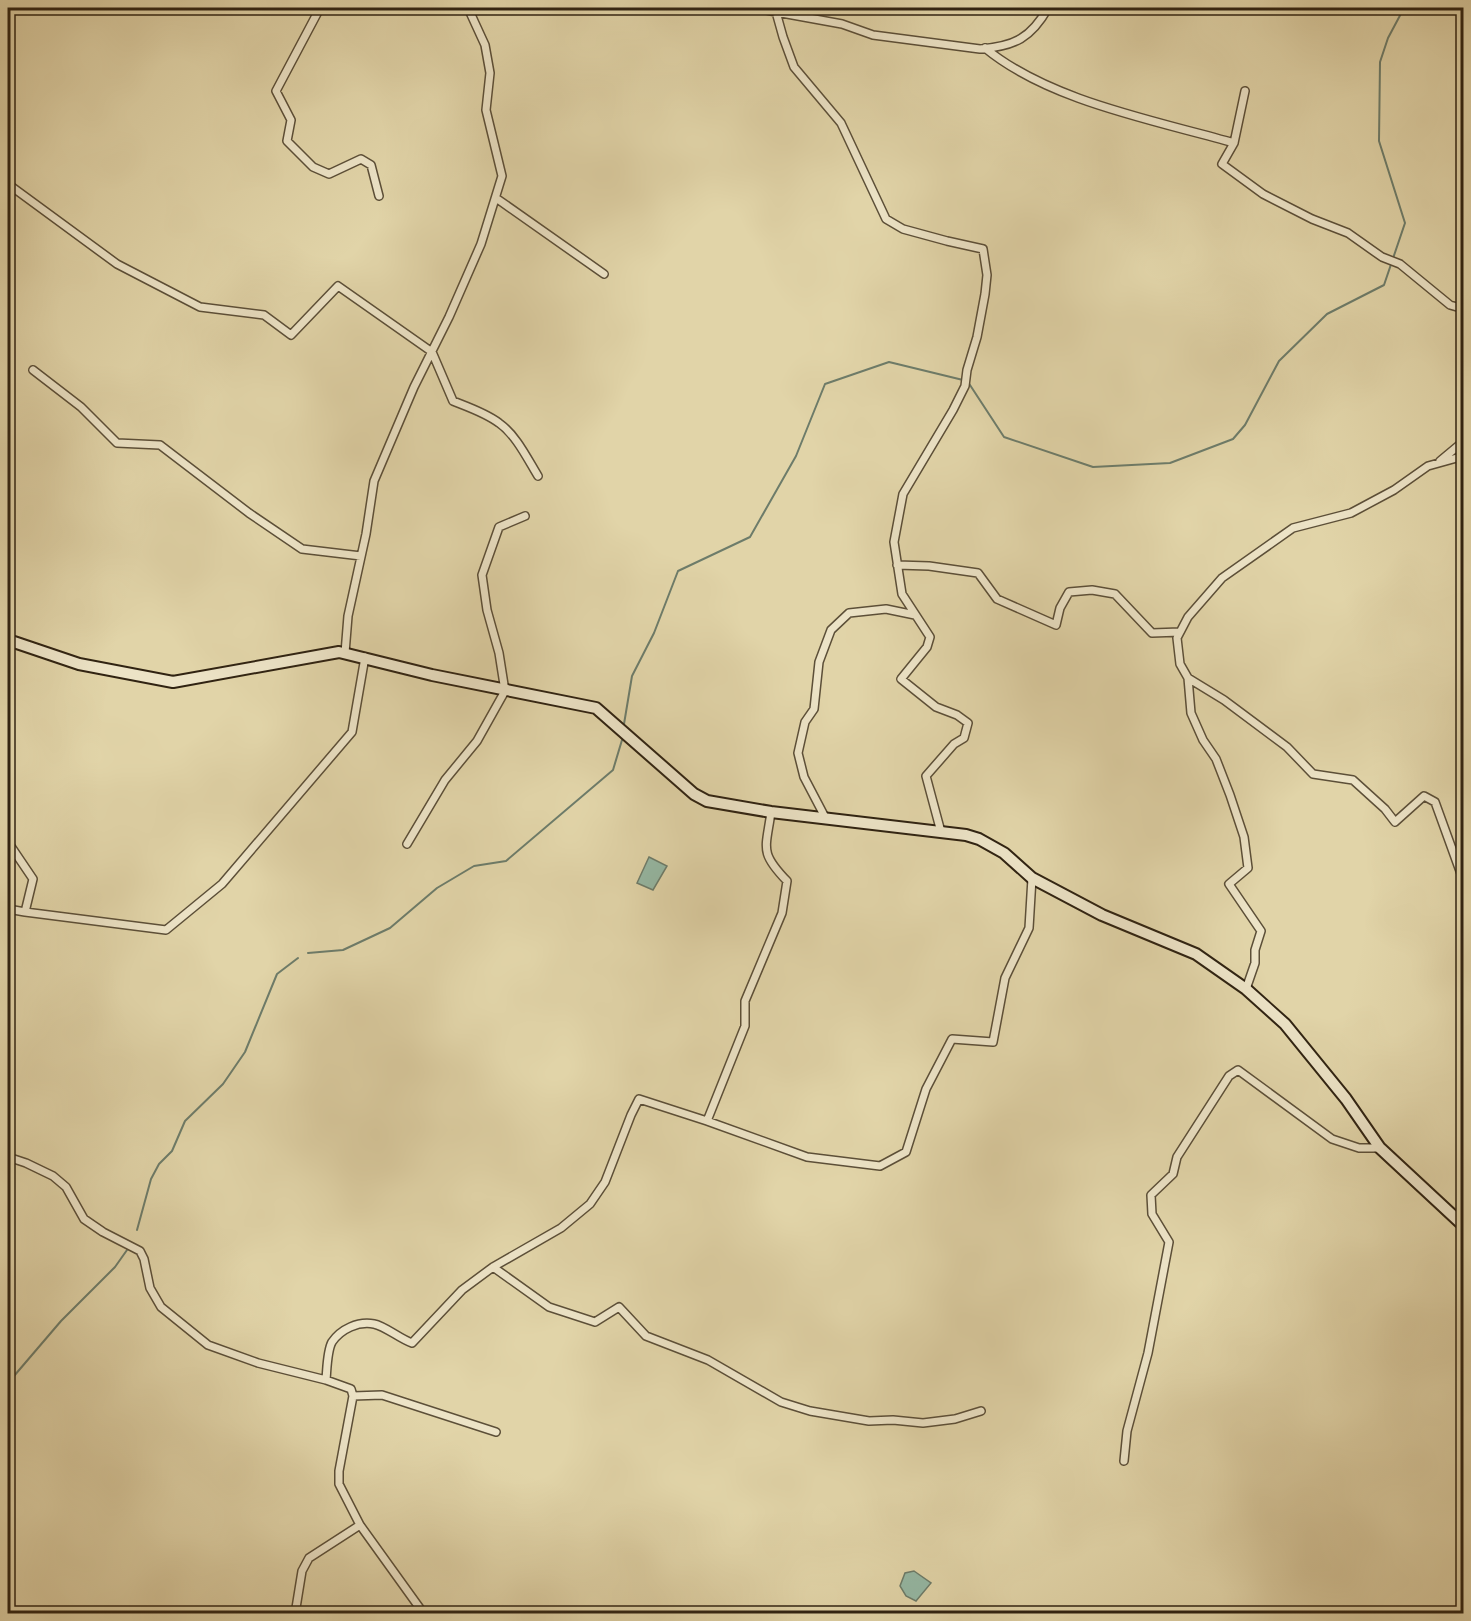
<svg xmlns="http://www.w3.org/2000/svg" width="1471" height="1621" font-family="'Libre Bodoni',serif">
<rect width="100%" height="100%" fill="#e1d4a8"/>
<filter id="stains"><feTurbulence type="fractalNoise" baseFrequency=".00333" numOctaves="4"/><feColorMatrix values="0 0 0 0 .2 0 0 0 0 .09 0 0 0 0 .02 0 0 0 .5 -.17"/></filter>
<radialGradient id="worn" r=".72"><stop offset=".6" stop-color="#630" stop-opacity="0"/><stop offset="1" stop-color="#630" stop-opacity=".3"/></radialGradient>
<!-- water -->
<path fill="#95b8a4" stroke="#6d7c6a" stroke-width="1.5" d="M649 857 667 866 653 890 637 883Z
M914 1571 931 1583 916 1601 906 1596 900 1586 905 1573Z"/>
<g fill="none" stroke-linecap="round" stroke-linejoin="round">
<!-- stream -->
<path stroke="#6d7c6a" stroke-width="2" d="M968 382 1004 437 1093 467 1170 463 1233 439 1245 425 1279 361 1327 314 1384 285 1405 223 1379 141 1380 62 1388 38 1404 8
M624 724 632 676 654 633 678 571 750 537 796 456 825 384 889 362 963 380
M308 953 343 950 390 928 437 888 474 866 506 861 613 770 622 740
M137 1230 151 1179 159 1164 172 1151 185 1121 223 1084 245 1052 277 974 298 958
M8 1383 61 1321 115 1267 127 1250"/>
<defs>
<path id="street" d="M320 8 276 91 291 120 287 141 313 167 329 174 361 159 371 165 379 196
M756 8 776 12 778 8
M985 48C1049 101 1154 120 1234 143L1245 91
M1234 143 1222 164 1263 194 1312 219 1348 233 1382 257 1400 264 1450 305 1464 309
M8 184 117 264 200 307 264 315 291 335 338 286 432 352 453 401C468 407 486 413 499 423 516 435 527 458 538 476
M496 198 604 274
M33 370 81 407 117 443 160 445 249 513 302 549 361 556
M1440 461 1464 441
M897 565 929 566 978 573 997 599 1056 625 1060 608 1069 592 1092 590 1115 594 1152 633 1180 632
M345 653 348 616 366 534 374 481 414 387 449 317 481 244 502 176 486 110 490 73 485 45 468 8
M1188 678 1224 700 1287 747 1313 774 1353 780 1385 809 1395 822 1424 796 1435 802 1464 882
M826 819 804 777 798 753 805 722 814 709 819 662 831 630 849 613 886 609 915 615
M941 832 926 776 954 744 964 738 968 723 957 715 936 707 901 679 927 647 930 637 902 594 894 542 903 494 953 410 965 386 967 370 977 337 985 294 987 275 983 249 947 241 903 229 886 219 841 123 794 67 783 37 776 12 842 24 873 35 980 49C1015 46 1031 38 1048 8
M8 842 33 879 25 912 8 909
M407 844 445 780 477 741 505 691 499 653 487 610 482 575 499 527 525 516
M25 912 166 930 222 884 352 732 365 657
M1246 989 1255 963V950L1261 931 1229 884 1248 868 1244 837 1230 795 1216 759 1203 740 1191 713 1188 678 1180 664 1177 638 1188 617 1222 578 1293 528 1351 513 1394 490 1428 466 1464 456
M707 1121 807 1157 880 1166 906 1152 926 1089 952 1039 993 1042 1005 978 1029 928 1032 878
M8 1157 26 1163 53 1176 66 1187 84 1219 103 1232 140 1251 144 1259 150 1288 161 1307 208 1345 258 1363 326 1380 351 1389 353 1396 339 1471V1484L360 1525 424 1614
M493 1267 549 1307 595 1322 619 1307 646 1336 708 1360 781 1402 810 1411 869 1421 893 1420 923 1423 955 1419 981 1411
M326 1380C327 1369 327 1351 332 1342 341 1329 358 1321 374 1324 385 1326 400 1339 412 1343L462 1290 493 1267 561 1228 590 1204 605 1182 631 1115 639 1099 707 1121 745 1026V1001L782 913 787 881C759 852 766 849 771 812
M353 1396 382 1395 496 1432
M1124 1461 1127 1431 1148 1353 1169 1242 1152 1214 1151 1195 1173 1174 1177 1157 1229 1076 1238 1070 1332 1139 1359 1148H1380
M295 1614 302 1571 309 1558 360 1525"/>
<path id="secondary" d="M8 640 79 664 173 682 339 652 432 675 596 708 694 794 707 801 771 812 966 835 979 839 1004 853 1032 878 1102 915 1196 954 1246 989 1285 1024 1346 1099 1380 1148 1464 1226"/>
</defs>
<!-- street casing -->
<use href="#street" stroke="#5c4f38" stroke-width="10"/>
<!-- secondary casing -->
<use href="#secondary" stroke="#302312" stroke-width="14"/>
<!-- street -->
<use href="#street" stroke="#ece3c6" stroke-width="7"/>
<!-- secondary -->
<use href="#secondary" stroke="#ece3c6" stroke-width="10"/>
</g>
<!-- margin -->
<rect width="1471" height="1621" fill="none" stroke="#e1d4a8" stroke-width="30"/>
<rect x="9" y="9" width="1453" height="1603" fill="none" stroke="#302312" stroke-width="3"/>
<rect x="15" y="15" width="1441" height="1591" fill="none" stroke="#302312" stroke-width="1.5"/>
<rect width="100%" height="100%" filter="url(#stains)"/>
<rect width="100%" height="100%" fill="url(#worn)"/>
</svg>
